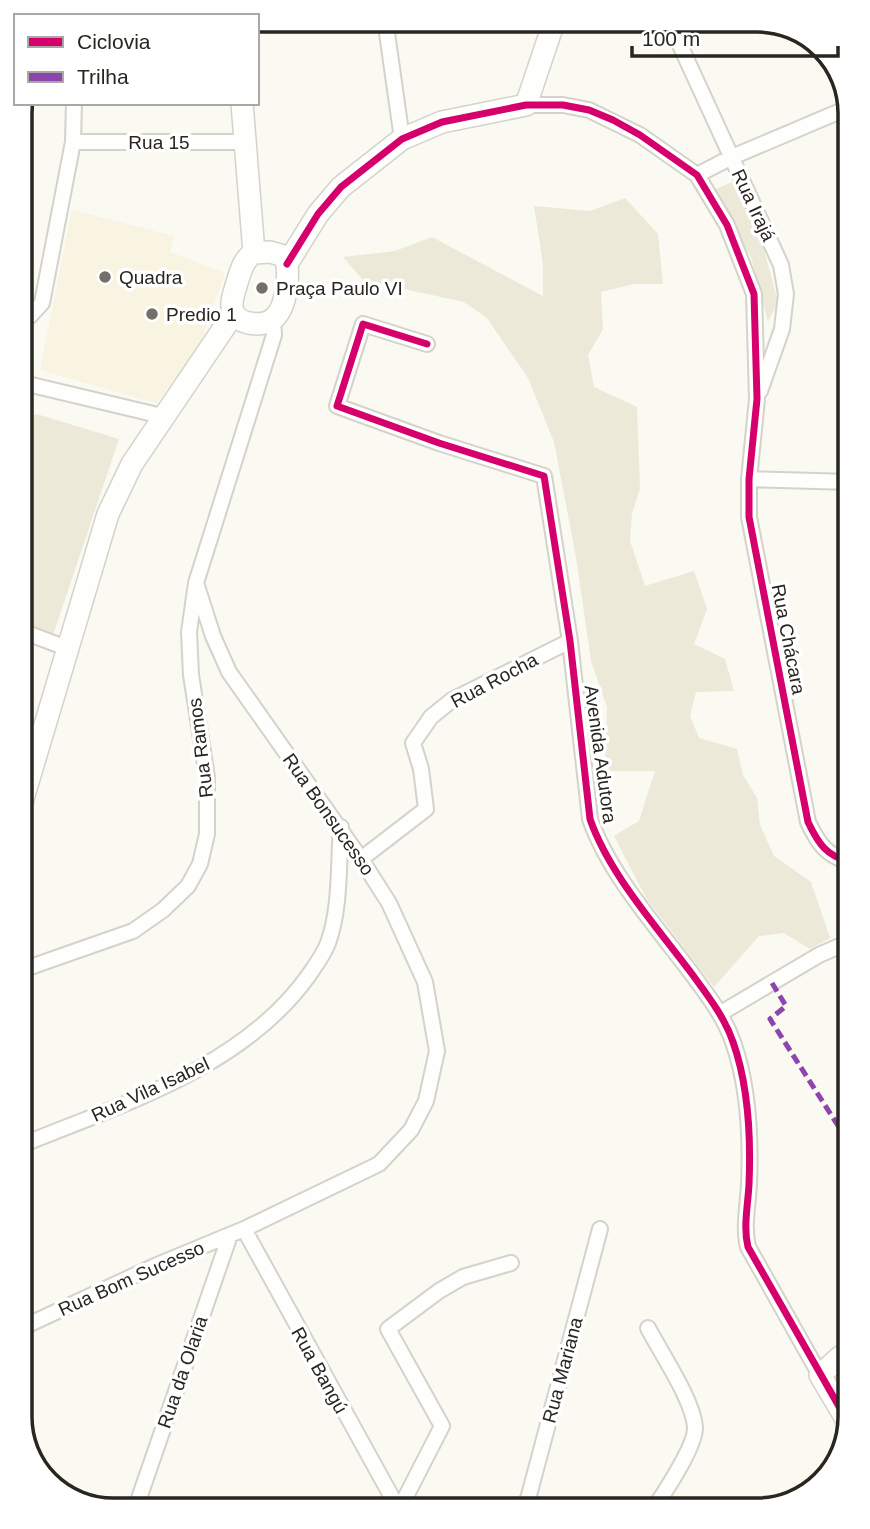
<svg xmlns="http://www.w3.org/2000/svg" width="870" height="1529" font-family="Arial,sans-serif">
<rect width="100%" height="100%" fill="#faf9f2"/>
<!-- built -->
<path fill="#f8f4e1" d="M72 210 174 236 170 252 225 273 199 347 156 403 40 370Z"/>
<!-- green -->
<path fill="#ece9d9" d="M737 180 758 227 778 302 768 322 751 257 709 192Z
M625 198 658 234 663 284H634L601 292 603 329 588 355 594 387 637 407 640 489 632 513 630 541 645 586 694 571 707 609 694 644 725 659 734 691 696 692 690 716 699 738 737 749 743 775 757 798 760 825 774 856 811 882 830 938 810 949 784 933 759 936 714 987 646 898 614 836 639 821 655 771H605L607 707 591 661 576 557 554 442 528 378 487 318 464 302 363 280 343 257 395 251 432 237 543 296V264L534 206 590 211Z
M19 413 40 415 119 439 52 638 19 618Z"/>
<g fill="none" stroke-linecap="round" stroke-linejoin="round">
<defs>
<path id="street" d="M385 19 402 139
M668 19 781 265 786 294 782 329 760 391
M526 105H563L589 110 640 135 697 175 727 225 754 294 757 399 749 479V517L808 822C819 845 826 855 851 863
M73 142H245
M697 175 732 157 850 107
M19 320 30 316 42 303 73 142 74 103
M427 344 363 324 337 406 439 443 544 476 570 641 590 819C609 874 657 927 692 974 708 996 724 1016 733 1042 749 1087 751 1137 749 1184 748 1205 743 1227 748 1247L820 1375
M19 382 166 417
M749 479 851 482
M19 630 69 649
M361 859 426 809 421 769 413 743 431 717 452 700 570 641
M19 971 133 931 163 910 188 886 200 864 207 834V777L191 675 189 632 196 583 274 335 273 319
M721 1013 819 955 851 941
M19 1146C121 1104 242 1069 309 975 315 966 324 954 328 943 341 907 338 865 341 827
M244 1229 399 1510
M648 1328C661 1353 693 1400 695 1427 696 1446 664 1493 653 1510
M19 1329 157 1265 244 1229 379 1164 411 1130 426 1101 437 1051 425 982 389 903 361 859 229 672 213 636 196 583
M135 1510 230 1235
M399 1510 442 1426 388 1329 439 1291 463 1277 511 1263
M519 1510 528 1499 600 1229"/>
<path id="secondary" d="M242 103 254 253
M270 252 284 256C291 271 287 308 273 319 263 327 240 325 234 313 229 304 234 294 236 286 240 273 243 259 254 253Z
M287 264 318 214 341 187 402 139 442 122 526 105 555 19
M19 812 108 514 132 464 234 313
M849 1424 820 1375 840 1357 851 1352"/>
</defs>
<!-- street casing -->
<use href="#street" stroke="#d4d3cb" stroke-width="18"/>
<!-- secondary casing -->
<use href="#secondary" stroke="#d4d3cb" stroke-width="24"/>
<!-- street -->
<use href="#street" stroke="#fefefd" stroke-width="14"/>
<!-- secondary -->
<use href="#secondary" stroke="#fefefd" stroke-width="21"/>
<!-- quiet -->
<path stroke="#8e44ad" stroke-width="5" stroke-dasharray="10 5" stroke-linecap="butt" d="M772 983 786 1006 770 1019 851 1146"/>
<defs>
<path id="cycleway" d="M287 264 318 214 341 187 402 139 442 122 526 105H563L589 110 613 120 640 135 697 175 727 225 754 294 757 399 749 479V517L808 822C819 845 826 855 851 863
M427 344 363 324 337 406 439 443 544 476 570 641 590 819C609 874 657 927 692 974 708 996 724 1016 733 1042 749 1087 751 1137 749 1184 748 1205 743 1227 748 1247L849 1424"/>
</defs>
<!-- cycleway casing -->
<use href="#cycleway" stroke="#fff" stroke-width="11"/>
<!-- cycleway -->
<use href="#cycleway" stroke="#d6006c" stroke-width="7"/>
</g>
<!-- markers -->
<g fill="#727068" stroke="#fff" stroke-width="2.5">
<circle cx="105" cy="277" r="7"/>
<circle cx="262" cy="288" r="7"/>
<circle cx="152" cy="314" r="7"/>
</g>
<g text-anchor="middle" stroke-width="7" stroke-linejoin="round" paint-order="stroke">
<!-- street labels -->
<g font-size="19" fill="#28261e" stroke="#fff">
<text x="159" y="149">Rua 15</text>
<text transform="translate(754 205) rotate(65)" y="7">Rua Irajá</text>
<text transform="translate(789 639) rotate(79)" y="7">Rua Chácara</text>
<text transform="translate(494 680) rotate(-28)" y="7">Rua Rocha</text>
<text transform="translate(200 748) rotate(-97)" y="7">Rua Ramos</text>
<text transform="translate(601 754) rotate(82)" y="7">Avenida Adutora</text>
<text transform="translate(329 814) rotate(55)" y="7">Rua Bonsucesso</text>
<text transform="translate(150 1089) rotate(-25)" y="7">Rua Vila Isabel</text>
<text transform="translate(131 1278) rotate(-24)" y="7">Rua Bom Sucesso</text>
<text transform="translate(320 1370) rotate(61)" y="7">Rua Bangú</text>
<text transform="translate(562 1370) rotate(-75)" y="7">Rua Mariana</text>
<text transform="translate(182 1372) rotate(-71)" y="7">Rua da Olaria</text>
</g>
<!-- poi labels -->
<g font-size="19" fill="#28261e" stroke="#fff" text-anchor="start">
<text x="119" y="284">Quadra</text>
<text x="276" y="295">Praça Paulo VI</text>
<text x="166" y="321">Predio 1</text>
</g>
</g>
<!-- crop -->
<path d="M0 0H870V1529H0ZM113 32H757A81 81 0 0 1 838 113V1417A81 81 0 0 1 757 1498H113A81 81 0 0 1 32 1417V113A81 81 0 0 1 113 32Z" fill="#fff" fill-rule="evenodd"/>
<path fill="none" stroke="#28261e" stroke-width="3.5" d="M113 32H757A81 81 0 0 1 838 113V1417A81 81 0 0 1 757 1498H113A81 81 0 0 1 32 1417V113A81 81 0 0 1 113 32Z"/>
<!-- legend -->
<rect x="14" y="14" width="245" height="91" fill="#ffffff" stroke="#a9a8a5" stroke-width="2"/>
<rect x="28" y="37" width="35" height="10" fill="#d6006c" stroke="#a9a8a5" stroke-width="2"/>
<text x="77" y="49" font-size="21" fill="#28261e">Ciclovia</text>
<rect x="28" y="72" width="35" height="10" fill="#8e44ad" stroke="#a9a8a5" stroke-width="2"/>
<text x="77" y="84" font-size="21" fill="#28261e">Trilha</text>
<!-- scale -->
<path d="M632 46v10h206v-10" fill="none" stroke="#28261e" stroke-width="3.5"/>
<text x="642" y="46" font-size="21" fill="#28261e" stroke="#ffffff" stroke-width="5" paint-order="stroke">100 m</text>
</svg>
